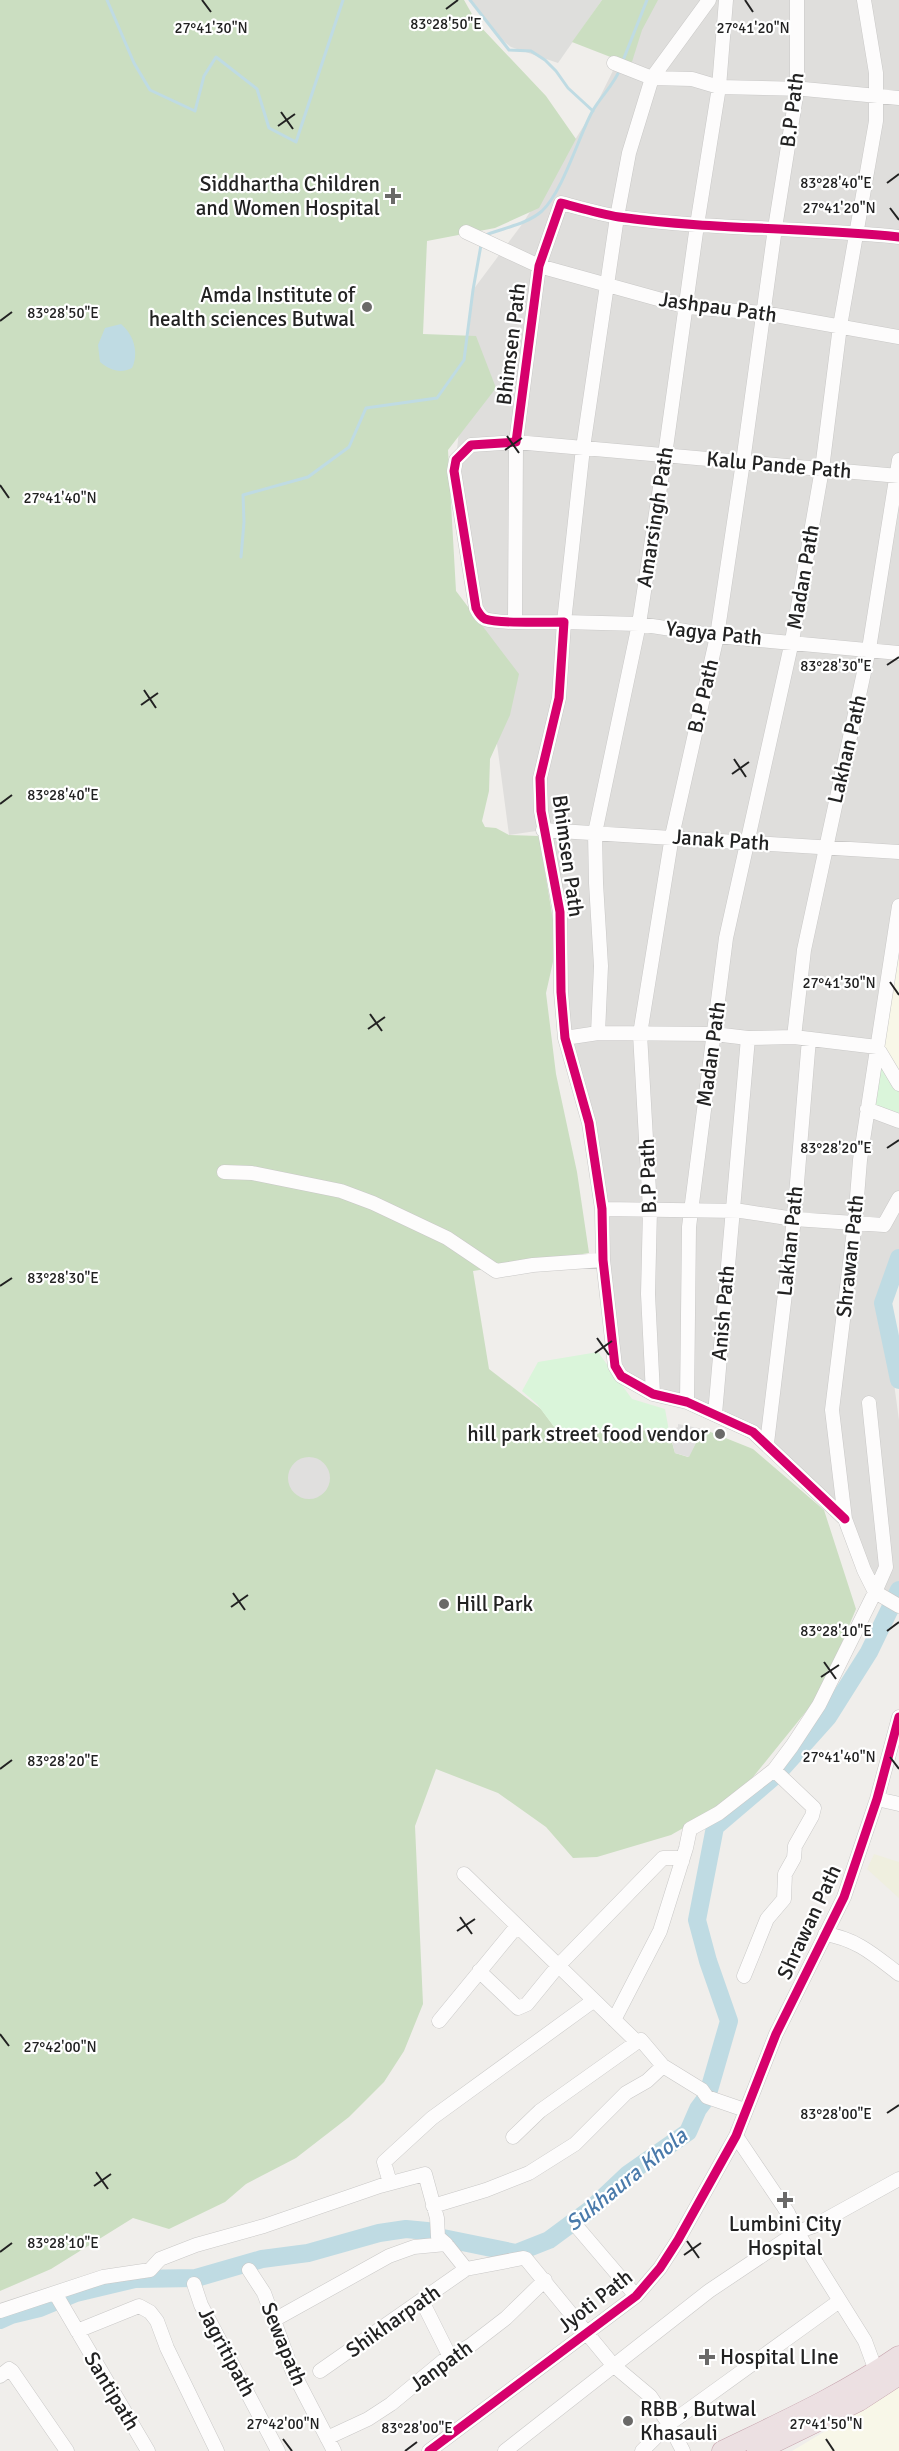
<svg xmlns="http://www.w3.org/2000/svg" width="899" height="2451" font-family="Signika,sans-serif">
<rect width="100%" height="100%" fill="#f0eeeb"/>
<!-- residential -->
<path fill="#dfdedc" d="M648 0H899V1267L883 1303 899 1420V1590L893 1603 882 1598 845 1519 767 1443 621 1376 589 1123 565 1038 560 912 543 830 509 835 480 615 456 460 473 290 523 223 593 111Z"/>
<!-- education -->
<path fill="#f8f7e8" d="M899 935V1084L877 1046Z
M899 2387V2451H792Z"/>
<!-- religious -->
<path fill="#dededc" d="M470 0H602L558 63 511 47 497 36Z"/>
<!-- farmland -->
<path fill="#efefdf" d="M874 1854 899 1862V1898L867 1869Z"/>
<!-- forest -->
<path fill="#cbdec1" d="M0 0H464L477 23 546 96 576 139 539 208 495 228 427 241 423 334 476 336 496 388 448 450 456 591 519 674 510 715 490 759 489 791 482 821 485 827 496 828 509 835 539 836 557 944 546 993 556 1074 577 1172 589 1253 473 1271 489 1369 541 1409 555 1428 669 1431 675 1453 688 1457 703 1429 753 1449 824 1510 856 1609 821 1693 736 1798 671 1835 597 1857 573 1858 546 1827 498 1793 436 1769 415 1826 423 2004 404 2051 384 2082 349 2117 296 2158 246 2184 225 2202 169 2229 133 2218 51 2269 0 2291Z
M602 0H658L642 30 631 65 572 42Z"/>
<!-- park -->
<path fill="#daf5da" d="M877 1047 899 1084V1121L867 1109Z
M598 1352 632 1399 665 1409 669 1431 628 1429 566 1434 555 1428 537 1404 522 1391 538 1362Z"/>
<!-- parking -->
<path fill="#e0dfde" d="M678 1424 703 1429 689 1457 675 1453 669 1431 678 1427Z
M288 1478a21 21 0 1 1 42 0a21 21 0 1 1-42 0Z"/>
<!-- water -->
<path fill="#bfdbe3" d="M121 324C134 335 139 353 132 368 120 374 110 370 100 362L98 345 105 328Z"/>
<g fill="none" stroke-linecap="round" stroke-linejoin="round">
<!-- stream -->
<path stroke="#bfdbe3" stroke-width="3" d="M107 0 134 63 150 90 195 111 204 76 216 57 257 89 269 128 296 142 343 0
M470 0 509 50 531 51 545 60 556 71 568 88 593 111
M622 63 647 0
M483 236C502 228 526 225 542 211 563 191 578 138 592 112 600 97 614 85 620 69
M241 557 244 522 243 495 308 477 349 447 366 408 437 398 464 360 473 290 481 245"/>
<!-- river -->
<path stroke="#bfdbe3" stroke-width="18" d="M899 1258 883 1303 899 1380
M0 2320 11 2315 40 2308 76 2293 135 2279 196 2278 262 2259 308 2253 379 2233 406 2229 427 2231 438 2237 516 2253 549 2240 591 2209 628 2174 688 2132 698 2109 707 2097 729 2021 708 1961 697 1920 715 1827 777 1774 828 1717 869 1652 899 1590"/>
<defs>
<path id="minor" d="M709 0 652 78 629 153 617 217 583 448 564 622 639 624 717 636 899 653
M614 63 652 78 692 79 719 87 804 89 899 98
M466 232 539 266 687 307 764 313 899 337
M515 621 516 442 899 476
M543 830 899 852
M899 906 860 1160 855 1222 832 1410 845 1519 864 1570 875 1592 899 1606
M598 1033 601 966 596 883 595 833 639 624 665 455 697 225 719 87 726 0
M794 1037 804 950 869 649 899 460
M565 1038 598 1033 714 1034 748 1038 794 1037 877 1047 899 1084
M867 1109 899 1121
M224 1172 252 1173 341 1191 373 1203 447 1238 496 1271 533 1265 603 1260
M602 1209 741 1211 794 1219 884 1225 899 1198
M653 1394 648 1294 650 1209 640 1034 672 836 717 636 743 462 775 228 797 90V0
M687 1402 689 1227 726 938 792 641 822 469 840 326 876 121V73L864 0
M715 1414C725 1289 737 1164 748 1038
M767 1443 794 1219 809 1039
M845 1519 753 1432 687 1402 653 1394 621 1376 615 1366 603 1260 602 1209 589 1123 565 1038 561 992 560 912 541 811 540 778 559 698 564 622C547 622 499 624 485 619 481 617 478 612 476 608L454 471 456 460 471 445 516 442 539 266 561 203C580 208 600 214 619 217 712 230 806 227 899 237
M877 1799 899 1804
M464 1874 637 2042 641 2040 663 2066 702 2090 707 2097 745 2110
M825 1934C857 1939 874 1955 899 1974
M479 1971 518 2008 527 2004 558 1966 663 1858H677L682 1862
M744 1976 767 1919 784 1899 785 1874 794 1858 795 1846 812 1816 814 1808 774 1770
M614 2020 660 1931 686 1848 690 1829 719 1813 774 1770 792 1746 819 1705 875 1592 886 1567 869 1403
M439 2021 517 1926
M736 2136 788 2213 797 2232 865 2341 879 2379
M513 2137 540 2111 637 2042
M390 2183 384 2162 432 2118 593 2001
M433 2206 486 2190 529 2173 575 2144 626 2093 647 2081 663 2066
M578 2228 636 2296
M249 2270 264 2293 292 2370 334 2451
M194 2284 201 2305 278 2451
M55 2293 148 2451
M422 2301 450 2357
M0 2311 103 2277 150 2270 160 2259 196 2245 264 2226 380 2186 425 2174 437 2218 438 2237 446 2244 466 2269 523 2258 526 2259 613 2365 650 2396 669 2424 683 2451
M274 2320 389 2256 414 2247 446 2244
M77 2331 139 2306 150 2312 157 2321 167 2348 217 2451
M320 2371 466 2269
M0 2376 9 2369 12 2371 67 2451
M327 2438 368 2419 391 2404 443 2361 471 2345 506 2318 545 2280
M429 2451 636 2296 660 2268 678 2240 736 2136 776 2034 844 1897 877 1799 899 1717
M505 2451 709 2291 797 2232 814 2226 899 2179
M642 2451 669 2424 838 2302"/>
<path id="highway" d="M722 2451C782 2422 844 2394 899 2356
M757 2451 859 2401 899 2375"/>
</defs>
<!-- minor casing -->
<use href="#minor" stroke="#c9c8c7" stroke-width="15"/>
<!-- highway casing -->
<use href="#highway" stroke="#c5a2ac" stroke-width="21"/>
<!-- minor -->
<use href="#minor" stroke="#fdfcfc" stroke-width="14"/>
<!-- highway -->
<use href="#highway" stroke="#ece0e2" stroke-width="20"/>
<defs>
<path id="cycleway" d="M845 1519 753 1432 687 1402 653 1394 621 1376 615 1366 603 1260 602 1209 589 1123 565 1038 561 992 560 912 541 811 540 778 559 698 564 622C547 622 499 624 485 619 481 617 478 612 476 608L454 471 456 460 471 445 516 442 539 266 561 203C580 208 600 214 619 217 712 230 806 227 899 237
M429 2451 636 2296 660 2268 678 2240 736 2136 776 2034 844 1897 877 1799 899 1717"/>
</defs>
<!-- cycleway casing -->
<use href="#cycleway" stroke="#fff" stroke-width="13"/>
<!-- cycleway -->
<use href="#cycleway" stroke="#d6006c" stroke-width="9"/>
</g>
<!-- ticks -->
<path fill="none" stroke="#222" stroke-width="2" d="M202 0 211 12M745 0 753 12M446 9 458 0M281 112 293 129M278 126 295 114M887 183 899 174M890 208 899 220M0 321 12 312M507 436 519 453M505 450 522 438M0 485 9 498M887 665 899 657M144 690 156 708M141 705 158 693M734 759 746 777M732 774 749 762M0 804 12 795M890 982 899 995M370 1014 382 1031M368 1029 385 1017M887 1148 899 1140M0 1286 12 1278M597 1338 609 1355M595 1353 612 1341M233 1593 245 1610M231 1607 248 1595M887 1631 899 1622M824 1662 836 1679M821 1677 839 1665M890 1757 899 1769M0 1769 12 1760M460 1917 472 1934M457 1931 475 1919M0 2034 9 2046M887 2113 899 2105M96 2172 108 2189M94 2186 111 2174M687 2241 699 2258M0 2252 12 2243M684 2255 701 2243M283 2439 292 2451M826 2439 834 2451M405 2451 417 2442"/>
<!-- markers -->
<g fill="#6a6968" stroke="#fff" stroke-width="2">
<path d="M390 187h6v6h6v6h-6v6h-6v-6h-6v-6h6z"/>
<circle cx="367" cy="307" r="6"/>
<circle cx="720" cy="1434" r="6"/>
<circle cx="444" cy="1604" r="6"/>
<path d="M782 2191h6v6h6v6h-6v6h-6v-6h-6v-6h6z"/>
<path d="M704 2348h6v6h6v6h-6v6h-6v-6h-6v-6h6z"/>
<circle cx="628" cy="2421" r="6"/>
</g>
<g text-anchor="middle" stroke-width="4.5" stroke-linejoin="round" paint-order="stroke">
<!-- street labels -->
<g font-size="21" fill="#222" stroke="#fff">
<text transform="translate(792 110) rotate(-83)" y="7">B.P Path</text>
<text transform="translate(718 307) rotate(8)" y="7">Jashpau Path</text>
<text transform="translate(511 344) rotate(-83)" y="7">Bhimsen Path</text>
<text transform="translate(779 465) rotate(5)" y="7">Kalu Pande Path</text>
<text transform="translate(655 517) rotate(-81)" y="7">Amarsingh Path</text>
<text transform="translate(803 577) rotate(-80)" y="7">Madan Path</text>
<text transform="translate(714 633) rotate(6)" y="7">Yagya Path</text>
<text transform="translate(703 696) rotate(-77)" y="7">B.P Path</text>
<text transform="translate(847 749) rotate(-77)" y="7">Lakhan Path</text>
<text transform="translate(721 840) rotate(4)" y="7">Janak Path</text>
<text transform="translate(568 856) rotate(82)" y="7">Bhimsen Path</text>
<text transform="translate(711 1054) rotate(-82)" y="7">Madan Path</text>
<text transform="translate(648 1176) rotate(-92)" y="7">B.P Path</text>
<text transform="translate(790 1241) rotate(-84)" y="7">Lakhan Path</text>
<text transform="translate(850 1256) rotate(-84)" y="7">Shrawan Path</text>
<text transform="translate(723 1313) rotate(-85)" y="7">Anish Path</text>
<text transform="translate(809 1922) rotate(-65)" y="7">Shrawan Path</text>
<text transform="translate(595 2301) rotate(-38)" y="7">Jyoti Path</text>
<text transform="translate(393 2321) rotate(-35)" y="7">Shikharpath</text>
<text transform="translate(284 2344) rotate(68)" y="7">Sewapath</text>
<text transform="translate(227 2352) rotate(62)" y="7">Jagritipath</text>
<text transform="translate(441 2366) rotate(-36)" y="7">Janpath</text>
<text transform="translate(112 2391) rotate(59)" y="7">Santipath</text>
</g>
<!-- poi labels -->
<g font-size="21" fill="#222" stroke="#fff" text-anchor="end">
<text x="380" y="191">Siddhartha Children<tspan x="380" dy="24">and Women Hospital</tspan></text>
<text x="355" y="302">Amda Institute of<tspan x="355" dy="24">health sciences Butwal</tspan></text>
<text x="708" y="1441">hill park street food vendor</text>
<text x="456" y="1611" text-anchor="start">Hill Park</text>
<text x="785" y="2231" text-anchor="middle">Lumbini City<tspan x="785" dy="24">Hospital</tspan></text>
<text x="720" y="2364" text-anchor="start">Hospital LIne</text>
<text x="640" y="2416" text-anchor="start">RBB , Butwal<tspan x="640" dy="24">Khasauli</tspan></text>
</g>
<!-- water labels -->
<g font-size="22" font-style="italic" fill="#4a7aab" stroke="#fff">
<text transform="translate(626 2179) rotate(-39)" y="8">Sukhaura Khola</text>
</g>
</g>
<g font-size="15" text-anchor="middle" fill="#222" stroke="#fff" stroke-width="4.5" stroke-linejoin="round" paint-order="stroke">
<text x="446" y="29">83°28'50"E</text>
<text x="211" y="33">27°41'30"N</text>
<text x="753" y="33">27°41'20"N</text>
<text x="836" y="188">83°28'40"E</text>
<text x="839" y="213">27°41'20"N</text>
<text x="63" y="318">83°28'50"E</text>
<text x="60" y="503">27°41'40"N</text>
<text x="836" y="671">83°28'30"E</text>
<text x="63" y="800">83°28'40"E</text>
<text x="839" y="988">27°41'30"N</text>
<text x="836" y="1153">83°28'20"E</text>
<text x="63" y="1283">83°28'30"E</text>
<text x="836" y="1636">83°28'10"E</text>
<text x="839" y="1762">27°41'40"N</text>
<text x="63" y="1766">83°28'20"E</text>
<text x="60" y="2052">27°42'00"N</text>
<text x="836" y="2119">83°28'00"E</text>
<text x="63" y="2248">83°28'10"E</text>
<text x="283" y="2429">27°42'00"N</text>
<text x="826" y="2429">27°41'50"N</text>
<text x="417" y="2433">83°28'00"E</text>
</g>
</svg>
